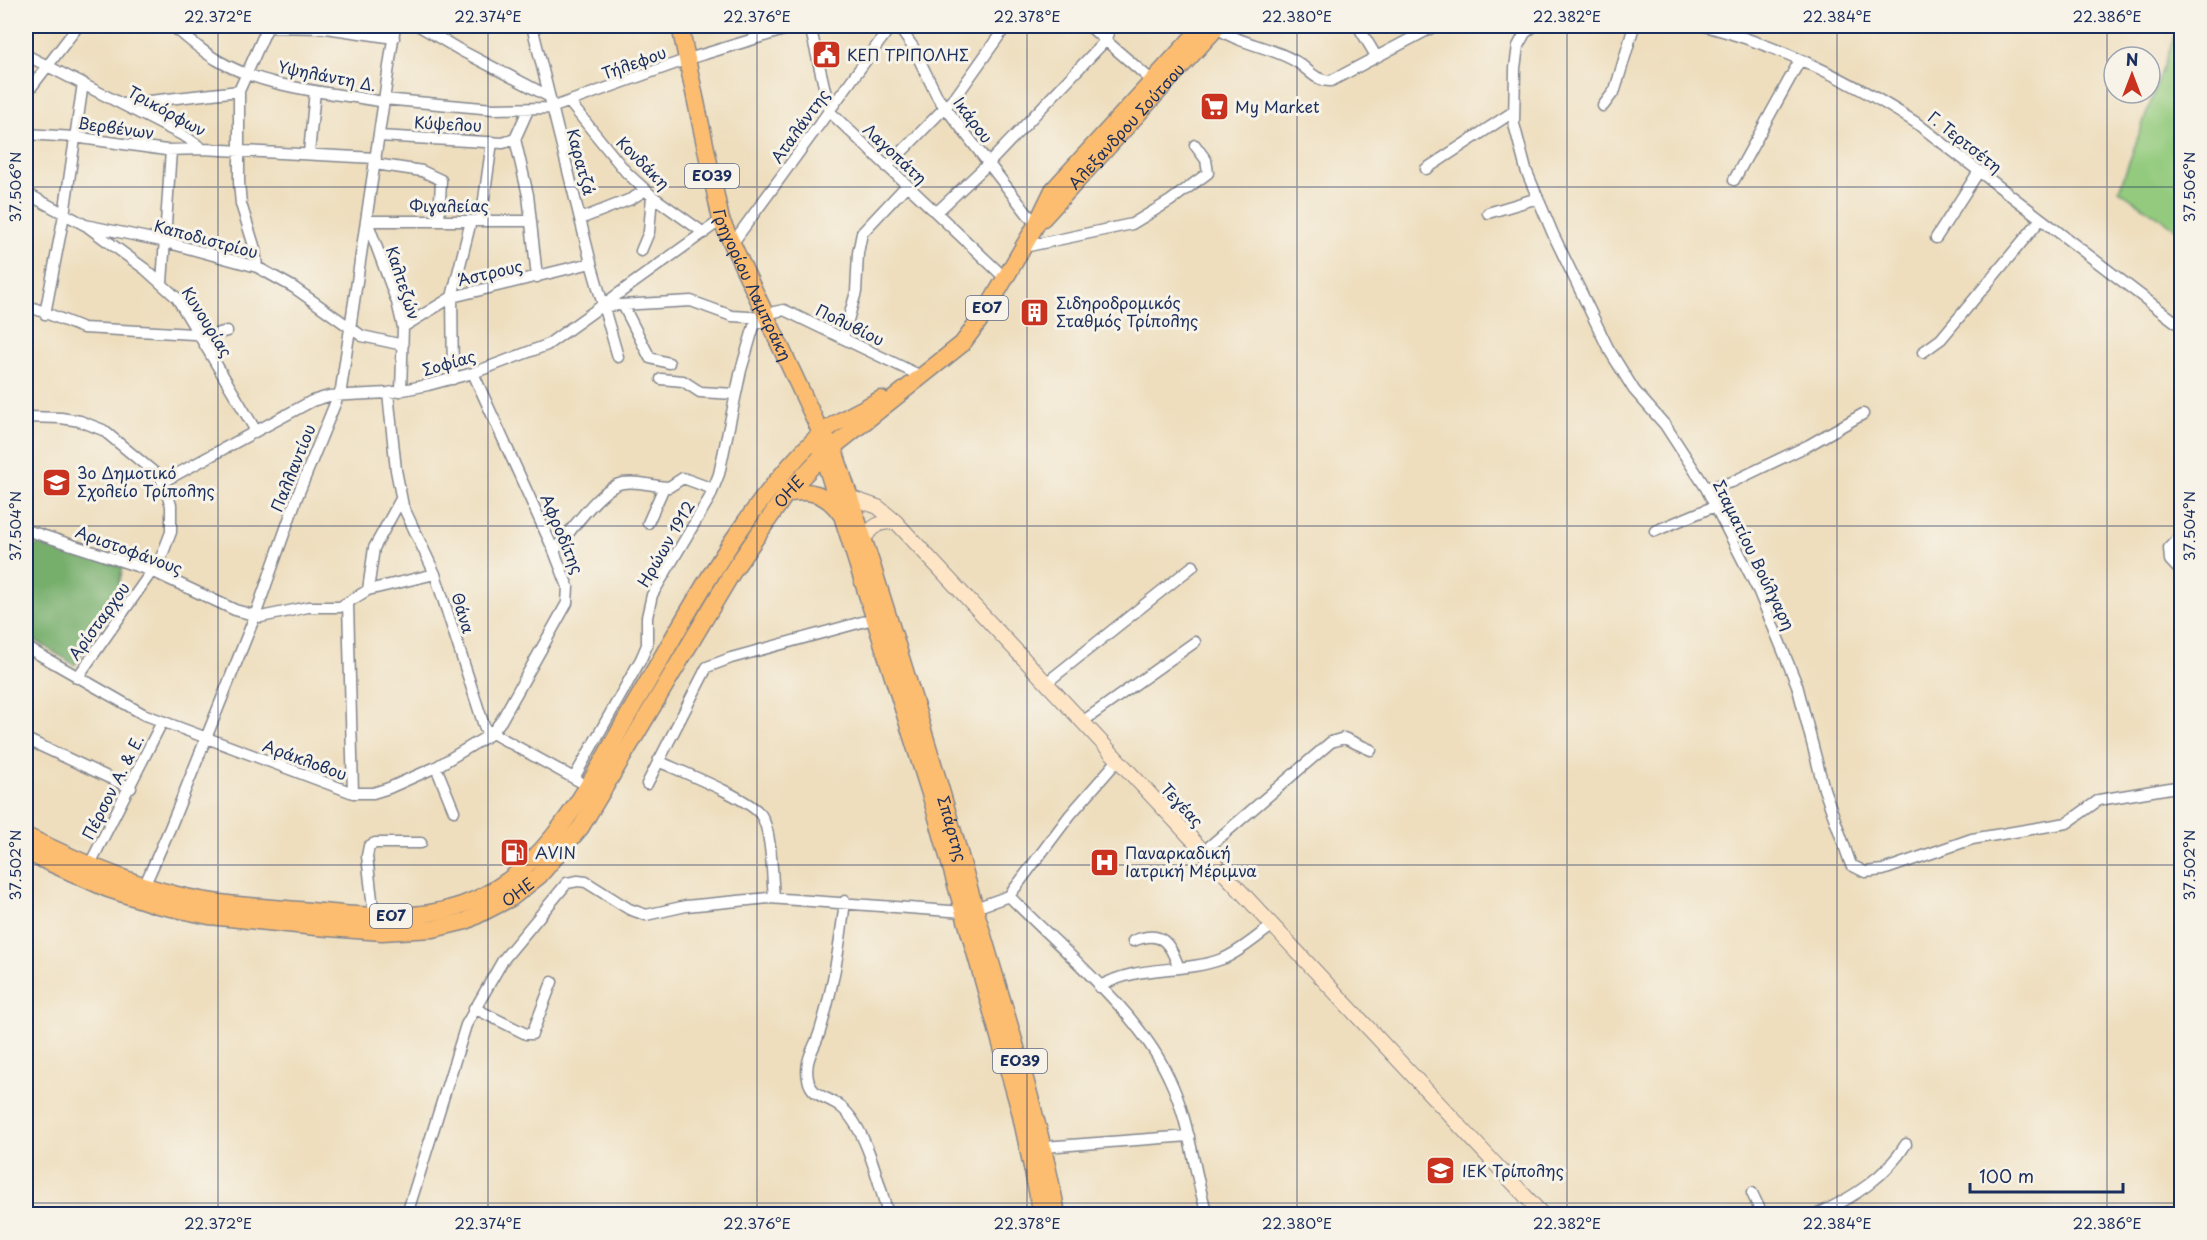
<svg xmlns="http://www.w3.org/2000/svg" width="2207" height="1240" font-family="'Playpen Sans',sans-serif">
<rect width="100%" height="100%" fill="#f7f3e8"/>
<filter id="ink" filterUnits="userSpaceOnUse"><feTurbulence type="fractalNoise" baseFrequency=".0167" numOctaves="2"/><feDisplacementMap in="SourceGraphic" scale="12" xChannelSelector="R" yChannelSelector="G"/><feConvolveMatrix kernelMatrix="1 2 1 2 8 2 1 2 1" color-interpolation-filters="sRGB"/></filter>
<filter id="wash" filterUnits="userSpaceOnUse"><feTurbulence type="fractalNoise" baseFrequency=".008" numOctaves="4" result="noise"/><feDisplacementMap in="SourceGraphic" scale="24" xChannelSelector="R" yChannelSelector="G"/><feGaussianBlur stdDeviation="1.35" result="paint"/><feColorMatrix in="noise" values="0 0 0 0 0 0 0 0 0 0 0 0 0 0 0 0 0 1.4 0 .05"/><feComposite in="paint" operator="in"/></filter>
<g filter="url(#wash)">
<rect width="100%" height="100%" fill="#eedebe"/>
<!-- green -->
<path fill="#93ca7d" stroke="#577c6e" stroke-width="1.5" d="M2178 26H2182L2181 232 2119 190Z"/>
<!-- forest -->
<path fill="#76ae6c" stroke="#486e65" stroke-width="1.5" d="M43 541 123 567 112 615 103 622 95 623 93 636 75 665 26 635V612L29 608 26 601V548L34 547Z"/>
</g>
<g filter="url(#ink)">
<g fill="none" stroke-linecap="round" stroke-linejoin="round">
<defs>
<path id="street" d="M172 26C187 37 201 51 217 60 266 89 329 92 384 102
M419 26 460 50 548 96
M532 26 591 263 618 357
M810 26 830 112 1005 278
M898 26 913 47 938 98 1036 225
M1089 26 1157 85
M1358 26 1376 56
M1534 26 1525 33 1518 46 1515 68 1514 124 1526 170 1553 234 1608 348 1634 390 1665 425 1706 488 1759 592 1797 685 1824 789 1851 865 1865 872 1883 870 1972 839 2067 823 2099 800 2182 786
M1705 26C1780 46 1850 80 1915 122L2182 327
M268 27 326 28 394 38
M1216 27C1240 45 1270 46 1295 61 1308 68 1314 81 1331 81L1435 26
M26 55 186 137 203 149 376 158
M26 94 78 26
M384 99 493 109 551 108 688 59 797 26
M570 103 626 172 652 196 704 233
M123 104 239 91
M1603 106 1615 90 1634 26
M528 110 515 139 528 195 537 277
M26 134 74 137 166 150 203 149
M379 136 503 143 515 139
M309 153 315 91
M375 164 422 171 441 180 439 221
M887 167 957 95 1006 26
M1426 169 1513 112
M1734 180 1800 60
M26 193 85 225 162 241 257 267 293 287 362 336 403 345
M937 212 988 164 1106 40 1110 26
M1488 213 1538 198
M580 219 631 199 646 190
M481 221 492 142
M88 227 145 269 177 298 256 431
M1936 238 1979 171
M732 244 891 26
M1024 247 1132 224 1170 201 1208 173 1206 160 1195 145
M641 251 649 232 652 196
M257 267 255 249 241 204 239 182V91L268 26
M162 283 171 150
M26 305 83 328 212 335 227 331
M623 305 650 358 669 363
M603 306 691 301 732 316 765 318
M45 314 64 215 83 83
M403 327 452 297 591 263
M843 338 856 292 858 253 862 233 907 185
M1923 352 1941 339 2041 219
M453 379 452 297 471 221
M661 379 683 381 700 392 735 394
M401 391 403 327 397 302 367 221H531
M388 393 396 470 403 506 435 574 485 729 579 781
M26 417 61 418 80 421 103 430 161 478 171 505V532L161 558 77 678
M164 481 312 401 329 396 388 393 428 385 473 373 547 345 721 220
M1706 488 1732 482 1809 445 1863 414
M648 523 664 487
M26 530 152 571 235 610 261 617 308 607H340L368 590 435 574
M1655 531 1715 506
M2182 534 2169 548 2170 560 2182 573
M554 551C569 534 601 486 623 483 639 480 654 487 669 487L683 478 713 489
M368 590 374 548 401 499
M348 603 353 793
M26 647 143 714 353 793H373L389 788 436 767 491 734 501 721 567 603 568 587 554 551 473 373
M1046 683 1193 566
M1082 722 1195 642
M26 739 131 788
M658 761C680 771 749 798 761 815 772 831 772 877 774 898
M436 767 454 811
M574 778 641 659 647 645V617L652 595 710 497 719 474 741 370 754 326 774 312 784 310 921 376
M647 784 707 667 731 658 880 617
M1203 852 1331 742 1344 738 1371 750
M89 866 162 722
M142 891 170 828 255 616 297 497 341 389 395 26
M1009 896C1059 947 1140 1013 1169 1078 1190 1121 1193 1169 1207 1214
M845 901C840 945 833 989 820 1031 815 1048 804 1059 808 1079 812 1098 828 1096 841 1107 866 1127 879 1184 888 1214
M374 917 367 856 369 846 375 843H421
M1133 941C1162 929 1170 943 1179 968
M1099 987C1136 964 1182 974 1222 959 1239 953 1257 936 1272 926
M474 1008 526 1034H532L552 982
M1044 1147 1189 1136
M1752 1193 1762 1214
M407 1214 466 1025 503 960 567 883 578 881 586 882 629 909 646 915 686 906 769 898 964 912 1009 896 1070 815 1118 760
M1818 1214C1852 1198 1886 1177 1906 1144"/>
<path id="secondary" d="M849 497 878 507 896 522 1542 1214
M864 539C873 525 879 522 896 522"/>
<g id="primary">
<path id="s1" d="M680 26 721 220 821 433 833 447C885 601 932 756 976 912 1005 1012 1038 1112 1057 1214"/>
<path id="s2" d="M1043 218 1218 26"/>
<path d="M820 446 932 800 1020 1111 1042 1214"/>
<path d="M786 494C810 489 826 493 840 513"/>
<path d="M26 836C75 859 124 882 177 895 221 906 267 907 311 911 361 916 414 922 462 905 552 873 592 776 637 700 691 609 741 510 818 436 835 421 862 410 881 399"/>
<path id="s3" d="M26 852 108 889 157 905 209 916 316 927 382 932 433 929 466 921 511 898 539 876 581 827 735 568 786 494 823 455 962 344 985 313 1036 225 1053 190 1203 26"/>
</g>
</defs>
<!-- street casing -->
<use href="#street" stroke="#84868e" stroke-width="13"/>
<!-- secondary casing -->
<use href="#secondary" stroke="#84868e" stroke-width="16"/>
<!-- primary casing -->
<use href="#primary" stroke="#84868e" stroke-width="19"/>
<!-- street -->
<use href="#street" stroke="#fff" stroke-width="10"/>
<!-- secondary -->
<use href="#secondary" stroke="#fee5c5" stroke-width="14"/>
<!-- primary -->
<use href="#primary" stroke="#fcbd6f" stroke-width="16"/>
</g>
</g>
<!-- ticks -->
<path fill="none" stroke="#1b2f5e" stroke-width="1.5" stroke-opacity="0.45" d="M218 26V1214M488 26V1214M757 26V1214M1027 26V1214M1297 26V1214M1567 26V1214M1837 26V1214M2107 26V1214M26 187H2182M26 526H2182M26 865H2182M26 1203H2182"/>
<!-- icons -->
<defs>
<symbol id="civic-square" viewBox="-11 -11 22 22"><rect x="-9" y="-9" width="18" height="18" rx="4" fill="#c8321e" stroke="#f7f3e8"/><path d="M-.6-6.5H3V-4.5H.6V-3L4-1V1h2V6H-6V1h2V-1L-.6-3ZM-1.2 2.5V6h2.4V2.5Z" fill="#fff"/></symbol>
<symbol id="supermarket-square" viewBox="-11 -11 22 22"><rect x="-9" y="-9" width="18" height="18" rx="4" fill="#c8321e" stroke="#f7f3e8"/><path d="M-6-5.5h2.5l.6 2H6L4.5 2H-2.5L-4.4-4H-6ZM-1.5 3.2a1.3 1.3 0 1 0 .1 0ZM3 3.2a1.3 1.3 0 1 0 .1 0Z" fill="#fff"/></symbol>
<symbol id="building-square" viewBox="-11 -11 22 22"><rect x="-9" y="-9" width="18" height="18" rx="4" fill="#c8321e" stroke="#f7f3e8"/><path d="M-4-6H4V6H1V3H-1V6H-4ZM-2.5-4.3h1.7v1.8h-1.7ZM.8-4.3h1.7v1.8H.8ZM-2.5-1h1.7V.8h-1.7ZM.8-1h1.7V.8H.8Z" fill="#fff"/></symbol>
<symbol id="school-square" viewBox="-11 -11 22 22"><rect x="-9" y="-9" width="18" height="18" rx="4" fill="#c8321e" stroke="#f7f3e8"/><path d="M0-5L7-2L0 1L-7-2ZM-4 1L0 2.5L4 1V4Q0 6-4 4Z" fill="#fff"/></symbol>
<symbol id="fuel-square" viewBox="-11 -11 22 22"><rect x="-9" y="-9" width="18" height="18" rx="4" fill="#c8321e" stroke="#f7f3e8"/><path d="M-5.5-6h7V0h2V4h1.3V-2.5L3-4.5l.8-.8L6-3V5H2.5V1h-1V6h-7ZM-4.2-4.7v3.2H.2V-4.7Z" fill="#fff"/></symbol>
<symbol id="hospital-square" viewBox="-11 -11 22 22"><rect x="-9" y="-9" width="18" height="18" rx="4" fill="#c8321e" stroke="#f7f3e8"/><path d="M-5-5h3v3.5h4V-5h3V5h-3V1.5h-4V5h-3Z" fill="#fff"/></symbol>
</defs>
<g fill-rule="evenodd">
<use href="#civic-square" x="810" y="38" width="33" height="33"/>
<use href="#supermarket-square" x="1198" y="90" width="33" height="33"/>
<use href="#building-square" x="1018" y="296" width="33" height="33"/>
<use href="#school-square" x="40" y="466" width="33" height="33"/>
<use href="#fuel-square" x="498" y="836" width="33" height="33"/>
<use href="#hospital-square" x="1088" y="846" width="33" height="33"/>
<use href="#school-square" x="1424" y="1154" width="33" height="33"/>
</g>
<g text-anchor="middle" stroke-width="6" stroke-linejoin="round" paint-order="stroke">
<!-- shield labels -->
<g fill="#f7f3e8" stroke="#5d6a87" stroke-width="1.5">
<rect x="685" y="164" width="54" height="24" rx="4.5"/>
<rect x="966" y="296" width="42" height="24" rx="4.5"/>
<rect x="370" y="904" width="42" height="24" rx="4.5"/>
<rect x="993" y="1049" width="54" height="24" rx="4.5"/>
</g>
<g font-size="15" font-weight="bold" fill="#1b2f5e">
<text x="712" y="181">ΕΟ39</text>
<text x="987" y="313">ΕΟ7</text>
<text x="391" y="921">ΕΟ7</text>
<text x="1020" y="1066">ΕΟ39</text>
</g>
<!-- poi labels -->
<g font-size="16" fill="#1b2f5e" stroke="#f7f3e8" text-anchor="start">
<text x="847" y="61">ΚΕΠ ΤΡΙΠΟΛΗΣ</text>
<text x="1235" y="113">My Market</text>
<text x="1056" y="309">Σιδηροδρομικός<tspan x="1056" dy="18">Σταθμός Τρίπολης</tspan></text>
<text x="77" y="479">3ο Δημοτικό<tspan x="77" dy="18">Σχολείο Τρίπολης</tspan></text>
<text x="535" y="859">AVIN</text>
<text x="1125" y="859">Παναρκαδική<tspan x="1125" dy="18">Ιατρική Μέριμνα</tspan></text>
<text x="1462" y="1177">ΙΕΚ Τρίπολης</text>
</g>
<!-- street labels -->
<g font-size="16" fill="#1b2f5e" stroke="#f7f3e8">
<text transform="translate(634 63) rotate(-20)" y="6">Τήλεφου</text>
<text transform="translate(327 76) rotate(11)" y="6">Υψηλάντη Δ.</text>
<text transform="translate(167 111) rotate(29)" y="6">Τρικόρφων</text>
<text transform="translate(973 120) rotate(53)" y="6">Ικάρου</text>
<text transform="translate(448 124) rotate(3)" y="6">Κύψελου</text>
<text transform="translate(800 126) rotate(-54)" y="6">Αταλάντης</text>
<text dy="6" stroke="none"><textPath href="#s2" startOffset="124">Αλεξανδρου Σούτσου</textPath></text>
<text transform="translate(116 128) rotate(8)" y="6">Βερβένων</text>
<text transform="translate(1965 142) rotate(38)" y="6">Γ. Τερτσέτη</text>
<text transform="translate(895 154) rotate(43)" y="6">Λαγοπάτη</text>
<text transform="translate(581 162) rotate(75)" y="6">Καρατζά</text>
<text transform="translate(643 163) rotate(45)" y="6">Κονδάκη</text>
<text x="449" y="212">Φιγαλείας</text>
<text transform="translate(206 239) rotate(15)" y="6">Καποδιστρίου</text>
<text transform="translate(490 273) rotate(-13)" y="6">Άστρους</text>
<text transform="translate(403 283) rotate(72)" y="6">Καλτεζών</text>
<text dy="6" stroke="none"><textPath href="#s1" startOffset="270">Γρηγορίου Λαμπράκη</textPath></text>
<text transform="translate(207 322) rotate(58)" y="6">Κυνουρίας</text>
<text transform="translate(850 325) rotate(26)" y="6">Πολυβίου</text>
<text transform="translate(449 363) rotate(-16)" y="6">Σοφίας</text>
<text transform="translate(293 468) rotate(-68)" y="6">Παλλαντίου</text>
<text dy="6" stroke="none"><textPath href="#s3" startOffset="999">ΟΗΕ</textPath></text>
<text transform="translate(562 534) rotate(67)" y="6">Αφροδίτης</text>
<text transform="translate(666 544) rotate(-60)" y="6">Ηρώων 1912</text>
<text transform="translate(129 550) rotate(20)" y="6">Αριστοφάνους</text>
<text transform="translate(1754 555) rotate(64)" y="6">Σταματίου Βούλγαρη</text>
<text transform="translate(463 613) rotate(73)" y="6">Θάνα</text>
<text transform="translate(99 621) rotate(-54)" y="6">Αρίσταρχου</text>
<text transform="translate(305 760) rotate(20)" y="6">Αράκλοβου</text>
<text transform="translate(113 787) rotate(-63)" y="6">Πέρσον Α. &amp; Ε.</text>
<text transform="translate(1182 805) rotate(47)" y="6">Τεγέας</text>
<text dy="6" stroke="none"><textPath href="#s1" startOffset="852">Σπάρτης</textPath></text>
<text dy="6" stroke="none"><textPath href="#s3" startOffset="513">ΟΗΕ</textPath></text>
</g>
</g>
<!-- margin -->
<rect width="2207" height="1240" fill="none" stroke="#f7f3e8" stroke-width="66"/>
<!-- north arrow -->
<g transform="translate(2132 75)"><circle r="28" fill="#f7f3e8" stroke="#9fa5b1" stroke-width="1.5"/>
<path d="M0-4.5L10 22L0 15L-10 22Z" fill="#c8321e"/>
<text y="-9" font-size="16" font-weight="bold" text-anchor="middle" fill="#1b2f5e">N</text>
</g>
<!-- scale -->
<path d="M1970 1183v9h153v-9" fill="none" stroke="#1b2f5e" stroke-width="3"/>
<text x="1979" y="1183" font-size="18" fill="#1b2f5e" stroke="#f7f3e8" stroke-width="4.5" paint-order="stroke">100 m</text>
<rect x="33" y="33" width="2141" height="1174" fill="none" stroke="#1b2f5e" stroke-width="2"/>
<g font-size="15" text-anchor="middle" fill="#1b2f5e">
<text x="218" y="22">22.372°E</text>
<text x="488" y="22">22.374°E</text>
<text x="757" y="22">22.376°E</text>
<text x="1027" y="22">22.378°E</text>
<text x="1297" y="22">22.380°E</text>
<text x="1567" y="22">22.382°E</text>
<text x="1837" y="22">22.384°E</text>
<text x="2107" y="22">22.386°E</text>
<text transform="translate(16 187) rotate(-90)" y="5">37.506°N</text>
<text transform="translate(2190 187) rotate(-90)" y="5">37.506°N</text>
<text transform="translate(16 526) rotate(-90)" y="5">37.504°N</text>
<text transform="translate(2190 526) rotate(-90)" y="5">37.504°N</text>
<text transform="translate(16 865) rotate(-90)" y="5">37.502°N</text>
<text transform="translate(2190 865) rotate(-90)" y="5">37.502°N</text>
<text x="218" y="1229">22.372°E</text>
<text x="488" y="1229">22.374°E</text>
<text x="757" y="1229">22.376°E</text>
<text x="1027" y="1229">22.378°E</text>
<text x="1297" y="1229">22.380°E</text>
<text x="1567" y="1229">22.382°E</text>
<text x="1837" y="1229">22.384°E</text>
<text x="2107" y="1229">22.386°E</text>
</g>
</svg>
